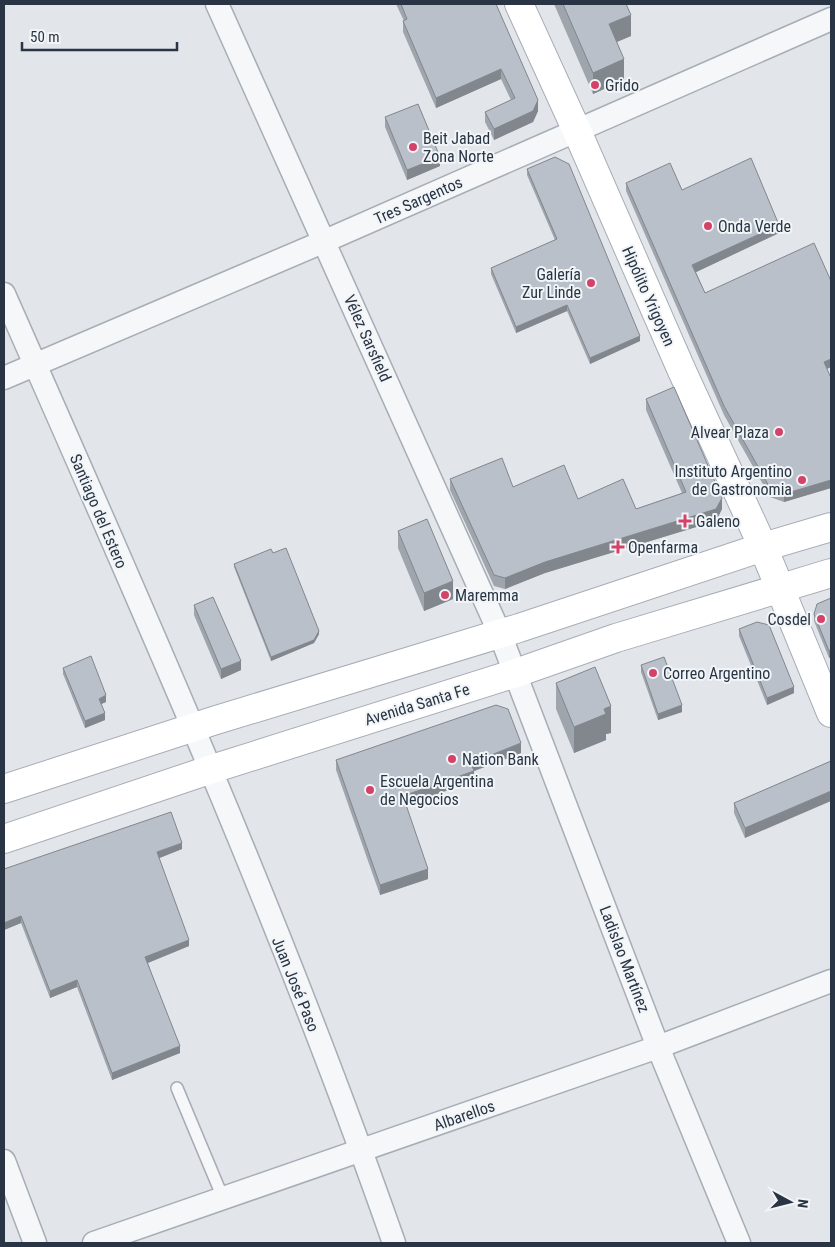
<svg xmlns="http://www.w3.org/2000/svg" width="835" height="1247" font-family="'Roboto Condensed',sans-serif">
<rect width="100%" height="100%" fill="#e2e6eb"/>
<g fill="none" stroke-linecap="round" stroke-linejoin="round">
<defs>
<path id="lane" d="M177 1088 223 1198"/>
<path id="street" d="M217 4 500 634 658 1047 739 1243
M4 294C142 606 281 920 394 1243
M4 378 325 241 831 19
M4 1161 35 1243
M94 1243 658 1047 831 981"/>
<path id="secondary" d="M519 4 577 131 682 371 763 547 831 713
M4 789 213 721 519 628 763 547 831 527
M4 839 212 769 516 673 616 638 831 573"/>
</defs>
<!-- lane casing -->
<use href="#lane" stroke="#a7adb6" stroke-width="14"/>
<!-- street casing -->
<use href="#street" stroke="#a7adb6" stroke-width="25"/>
<!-- secondary casing -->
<use href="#secondary" stroke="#a7adb6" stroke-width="30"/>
<!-- lane -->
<use href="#lane" stroke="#f5f7f9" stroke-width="11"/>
<!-- street -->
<use href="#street" stroke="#f5f7f9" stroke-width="22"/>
<!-- secondary -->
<use href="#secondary" stroke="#fff" stroke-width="28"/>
</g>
<!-- wall -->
<path fill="#9fa5ad" d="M396 4H496L538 111 533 122 494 140 485 122V112L511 100 501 79 436 108 403 32V21H404Z
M554 4H626L631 36 617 42 624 80 593 94Z
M385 117 440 166 407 180 385 127Z
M527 169 640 341 590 364 567 311 516 333 491 274V268L555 240 527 175Z
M626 183 682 190 779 233 696 272 705 293 831 281V367L827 369 831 378V488L784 502 770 497 724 415 626 191Z
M646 399 722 509 716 521 545 573 505 589 494 586 450 490V479L513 487 636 509 682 493 646 410Z
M398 531 453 599 424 611 398 548Z
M273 553 319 634 314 643 271 661 234 567V564Z
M831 598V657L829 658 814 621V614Z
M194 605 241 670 221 679 194 615Z
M739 629 794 693 767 705 739 636Z
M641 665 682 712 658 720 641 672Z
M63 668 106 702 101 704 105 720 85 728 63 674Z
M556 683 611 733 606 734V740L574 753 556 709Z
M521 753 474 771V781L406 805 428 879 380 895 336 770V760Z
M831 761 745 838 734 813V803Z
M182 849 159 858 189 946 148 963 180 1053 112 1080 77 987 50 998 21 923 4 930V869Z"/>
<!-- shaded-wall -->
<path fill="#82868d" d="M631 15V36L609 45V24Z
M624 59V80L593 94V73Z
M501 69V79L436 108V98Z
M538 100V111L533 122 494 140V129Z
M440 157V166L407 180V170Z
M779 225V233L692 274V265Z
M567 305V311L516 333V327Z
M640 336V341L590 364V358Z
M831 359V367L824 370V362Z
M831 480V488L784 502V494Z
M722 498V509L716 521 545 573 505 589V578L545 562Z
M453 581V599L424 611V593Z
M319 631V634L314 643 271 661V657Z
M831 650V657L829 658V651Z
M241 661V670L221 679V669Z
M794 687V693L767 705V698Z
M106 695V702L99 705V699Z
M682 705V712L658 720V714Z
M611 706V733L606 734V740L574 753V727L604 709Z
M105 713V720L85 728V721Z
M521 743V753L474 771V781L403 806V796L471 763Z
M831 791V801L745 838V828Z
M182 843V849L157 859V852Z
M428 869V879L380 895V885Z
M21 916V923L4 930V923Z
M189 940V946L145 964V957Z
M77 980V987L50 998V991Z
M180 1046V1053L112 1080V1073Z"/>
<!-- building -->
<path fill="#b9c0c9" stroke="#82868d" d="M401 4H496L538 100 533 111 494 129 485 112 515 98 501 69 436 98 403 21 407 19Z
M563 4H626L631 15 609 24 624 59 593 73Z
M418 104 440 157 407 170 385 117Z
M555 157 569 164 640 336 590 358 567 305 516 327 491 268 557 239 527 169Z
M751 158 779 225 692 265 705 293 814 243 831 281V359L824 362 831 378V480L784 494 770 488 724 406 626 183 670 163 682 190Z
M674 387 722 498 716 509 545 562 505 578 494 575 450 479 502 458 513 487 564 465 578 499 623 479 636 509 686 492 646 399Z
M427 519 453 581 424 593 398 531Z
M286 548 319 631 314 640 271 657 234 564 271 549 273 553Z
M213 597 241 661 221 669 194 605Z
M831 598V650L829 651 814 614 817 604Z
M757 622 769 625 794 687 767 698 739 629Z
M91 656 106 695 99 699 105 713 85 721 63 668Z
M664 657 682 705 658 714 641 665Z
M595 667 611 706 604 709 606 714 574 727 556 683Z
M496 705 508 709 521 743 471 763 474 771 403 796 428 869 380 885 336 760Z
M831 761V791L745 828 734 803Z
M171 812 182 843 157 852 189 940 145 957 180 1046 112 1073 77 980 50 991 21 916 4 923V869Z"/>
<!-- markers -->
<g fill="#d44367" stroke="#f2f5f8" stroke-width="2">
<circle cx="595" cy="85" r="5"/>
<circle cx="413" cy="147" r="5"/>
<circle cx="708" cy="226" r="5"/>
<circle cx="591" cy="283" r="5"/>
<circle cx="779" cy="432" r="5"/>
<circle cx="802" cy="480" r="5"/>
<path d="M682.5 513.5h5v5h5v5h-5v5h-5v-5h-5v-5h5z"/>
<path d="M615.5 539.5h5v5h5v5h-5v5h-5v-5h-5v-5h5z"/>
<circle cx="445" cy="595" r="5"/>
<circle cx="821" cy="619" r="5"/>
<circle cx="653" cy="673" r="5"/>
<circle cx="452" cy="759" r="5"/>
<circle cx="370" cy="790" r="5"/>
</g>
<g text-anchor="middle" stroke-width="4" stroke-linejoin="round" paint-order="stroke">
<!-- poi labels -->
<g font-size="16" fill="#293544" stroke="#f2f5f8" text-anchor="start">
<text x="605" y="91">Grido</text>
<text x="423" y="144">Beit Jabad<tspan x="423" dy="18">Zona Norte</tspan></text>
<text x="718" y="232">Onda Verde</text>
<text x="581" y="280" text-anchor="end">Galería<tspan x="581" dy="18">Zur Linde</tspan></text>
<text x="769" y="438" text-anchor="end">Alvear Plaza</text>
<text x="792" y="477" text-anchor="end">Instituto Argentino<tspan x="792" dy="18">de Gastronomia</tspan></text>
<text x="696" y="527">Galeno</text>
<text x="628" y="553">Openfarma</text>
<text x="455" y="601">Maremma</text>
<text x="811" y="625" text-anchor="end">Cosdel</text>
<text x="663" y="679">Correo Argentino</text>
<text x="462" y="765">Nation Bank</text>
<text x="380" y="787">Escuela Argentina<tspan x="380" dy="18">de Negocios</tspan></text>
</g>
<!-- street labels -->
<g font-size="16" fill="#293544" stroke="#f2f5f8">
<text transform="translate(418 200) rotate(-24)" y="6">Tres Sargentos</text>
<text transform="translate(649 296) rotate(66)" y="6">Hipólito Yrigoyen</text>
<text transform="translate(368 338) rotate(66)" y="6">Vélez Sarsfield</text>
<text transform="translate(99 511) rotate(67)" y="6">Santiago del Estero</text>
<text transform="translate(417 704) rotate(-17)" y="6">Avenida Santa Fe</text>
<text transform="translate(625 959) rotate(69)" y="6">Ladislao Martínez</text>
<text transform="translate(296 984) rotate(68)" y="6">Juan José Paso</text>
<text transform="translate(464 1115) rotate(-19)" y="6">Albarellos</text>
</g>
</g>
<!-- border -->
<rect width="835" height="1247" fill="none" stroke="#293544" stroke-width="10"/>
<!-- north arrow -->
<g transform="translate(790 1202) rotate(97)" stroke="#f2f5f8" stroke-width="4" paint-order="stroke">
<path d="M0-4L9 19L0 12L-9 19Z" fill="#293544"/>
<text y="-8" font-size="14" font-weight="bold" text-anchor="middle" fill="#293544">N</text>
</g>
<!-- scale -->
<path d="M22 42v8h155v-8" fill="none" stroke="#293544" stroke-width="2.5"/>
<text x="30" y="42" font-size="15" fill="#293544" stroke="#f2f5f8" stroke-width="4" paint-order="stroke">50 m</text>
</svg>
